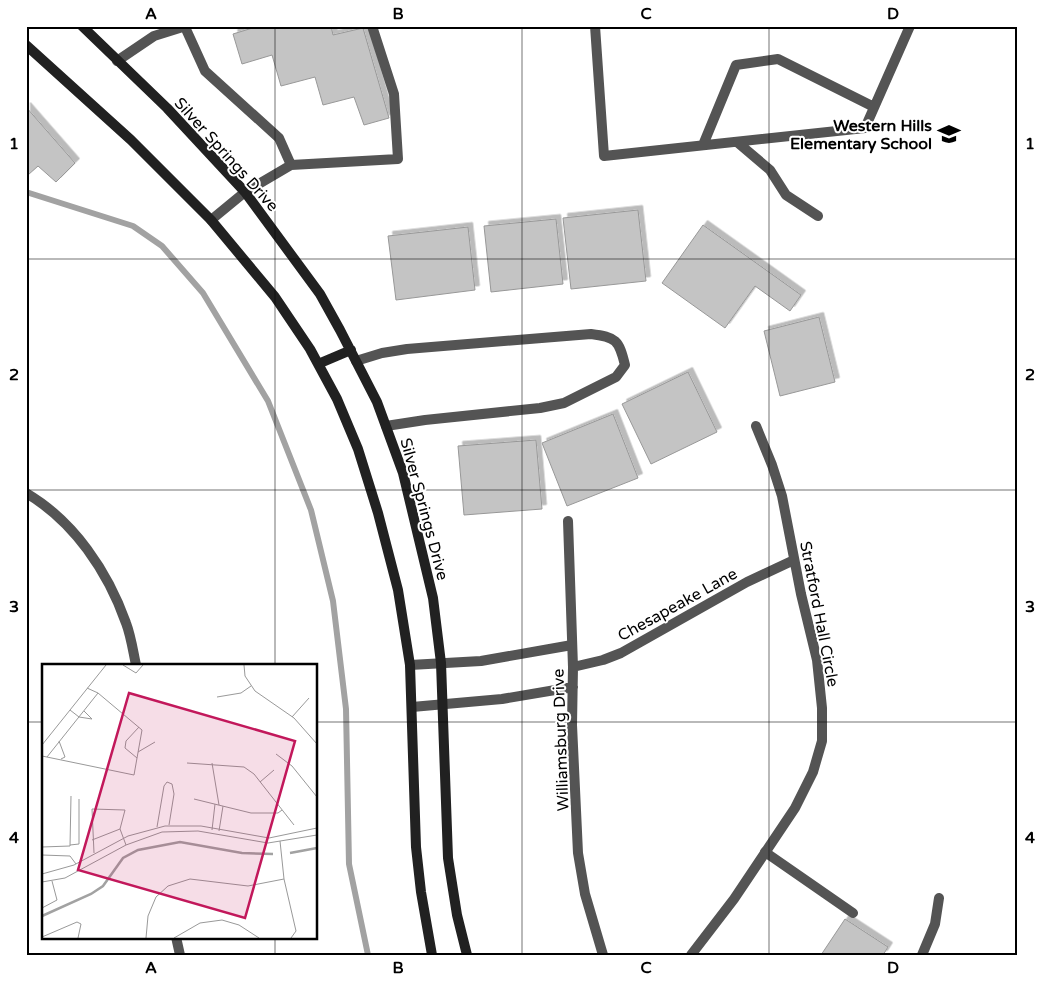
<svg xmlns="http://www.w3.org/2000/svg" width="1044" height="981" font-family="'Varela Round',sans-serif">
<defs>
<filter id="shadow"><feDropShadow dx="4.5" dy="-4.5" stdDeviation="0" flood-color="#0004"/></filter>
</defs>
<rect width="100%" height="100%" fill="#fff"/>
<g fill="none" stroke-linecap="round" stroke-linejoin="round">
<!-- stream -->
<path stroke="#a2a2a2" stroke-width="6" d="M26 192 133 226 162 246 203 293 268 401 311 510 333 601 346 709 349 864 368 955"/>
</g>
<!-- building -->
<path fill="#c4c4c4" stroke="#989898" filter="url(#shadow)" d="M259 26H331L333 35 363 28 389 118 364 125 354 97 323 105 315 77 281 86 272 55 242 64 233 34Z
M26 107 75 163 56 182 38 166 28 175 26 173Z
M638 210 646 281 571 289 563 218Z
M556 219 563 284 491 292 484 226Z
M703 225 801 295 790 311 755 286 725 328 662 283Z
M468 227 475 290 396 300 388 236Z
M819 317 835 382 780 396 764 331Z
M688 372 717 432 651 464 622 404Z
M613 414 638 478 567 506 542 443Z
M536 440 542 509 464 515 458 446Z
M845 919 888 947 883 955H821Z"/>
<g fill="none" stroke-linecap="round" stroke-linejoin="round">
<!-- lane -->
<path stroke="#545454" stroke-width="10" d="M595 26 604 156 865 128 910 26
M185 27 205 71 279 138 291 165
M117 61 154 36 186 26
M737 142 770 170 786 195 818 216
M703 145 736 65 778 59 874 107
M211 220 245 192 291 165 398 159 394 94 372 26
M356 361 382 353 407 349 591 334C616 337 619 340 625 365L616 377 564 403 540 408 425 420 386 426
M765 852 853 913
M922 955 935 924 939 898"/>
<!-- street -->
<path stroke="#545454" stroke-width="10" d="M26 493C74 521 108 572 126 623 131 636 133 651 136 665
M568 521 573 667 572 725 578 853 585 894 603 955
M410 665 481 661 572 645
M573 667 603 660 621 653 747 582 794 560
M412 707 502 699 573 687
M176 937 180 955
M691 955 734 899 795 808 813 772 822 741V708L817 660 801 594 782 496 772 465 756 426"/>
<!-- secondary -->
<path stroke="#212121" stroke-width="10" d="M82 26 167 108 245 192 320 294 340 330 377 402 403 473 433 598 441 663 448 858 457 915 467 955
M26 45 131 140 211 220 275 297 310 349 337 399 358 449 378 513 398 590 410 665 416 847 421 892 432 955
M318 364 351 350"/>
</g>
<!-- grid -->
<path fill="none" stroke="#000" stroke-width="1" stroke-opacity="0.55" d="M275 26V665M522 26V955M769 26V955M26 259H1018M26 490H1018M26 722H44M316 722H1018M275 937V955"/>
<!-- icons -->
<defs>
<symbol id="school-bare" viewBox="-9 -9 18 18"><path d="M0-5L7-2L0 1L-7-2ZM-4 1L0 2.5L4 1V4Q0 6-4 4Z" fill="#000" stroke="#fff" stroke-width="2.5" paint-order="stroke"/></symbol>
</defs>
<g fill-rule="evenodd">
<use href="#school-bare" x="933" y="118" width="32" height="32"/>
</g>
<g text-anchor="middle" stroke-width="4" stroke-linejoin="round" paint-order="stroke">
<!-- poi labels -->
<g font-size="16" font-weight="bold" fill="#000" stroke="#fff" text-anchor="end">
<text x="932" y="131">Western Hills<tspan x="932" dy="18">Elementary School</tspan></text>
</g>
<!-- street labels -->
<g font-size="16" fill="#000" stroke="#fff">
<text transform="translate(227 154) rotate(48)" y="6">Silver Springs Drive</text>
<text transform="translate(425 509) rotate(75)" y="6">Silver Springs Drive</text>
<text transform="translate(677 604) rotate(-29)" y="6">Chesapeake Lane</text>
<text transform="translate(820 614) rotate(79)" y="6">Stratford Hall Circle</text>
<text transform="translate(560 740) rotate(-92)" y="6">Williamsburg Drive</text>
</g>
</g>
<!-- overview -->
<g transform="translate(42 664)">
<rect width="275" height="275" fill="#fff"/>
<path fill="none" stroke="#a2a2a2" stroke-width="2.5" d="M248 189 275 184M0 252 49 230 61 222 81 194 96 186 138 178 200 189 231 190"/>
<path fill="none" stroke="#999" stroke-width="1" d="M81 1 94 9 101 1M202 1 203 12 213 27 252 54 275 80M175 33 199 29 209 22M28 46 37 53 50 55 42 47M250 53 267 34M17 77 23 93 19 95M0 81 64 1M96 88 113 78M234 90 250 102 275 133M0 92 92 111 100 66 56 29 45 24M5 93 56 29M95 94 83 84 84 77 97 63M145 99 202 103 212 110 252 161M170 99 177 141M218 118 232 106M152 135 209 149H236L240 146M115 163 122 122 125 118 130 120 132 130 127 161M170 166 173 140M177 167 181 142M50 176 78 165M238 177 242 215M28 181 37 180V135M0 183 28 182 29 132M52 189 50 145 83 146 78 165 84 181M0 191 28 192 34 200M0 210 32 201 86 172 123 162H159L227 174 275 164M0 218 23 214 84 181 120 168 156 167 226 179 275 171M0 244 15 236 10 217M0 273 35 258 39 260 36 274M104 274 106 252 114 233 126 222 148 215 206 222 242 215 254 267 249 274M132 274 158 259 180 256 197 261 217 274"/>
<path fill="#c2185b" fill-opacity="0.15" stroke="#c2185b" stroke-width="2.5" d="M87 29 253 77 203 254 36 206Z"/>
<rect width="275" height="275" fill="none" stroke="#000" stroke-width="2.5"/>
</g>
<!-- border -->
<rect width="1044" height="981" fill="none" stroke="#ffffff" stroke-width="55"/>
<rect x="28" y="28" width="988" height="926" fill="none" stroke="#000" stroke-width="2"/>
<g font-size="16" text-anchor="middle" font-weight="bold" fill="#000">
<text x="151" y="19">A</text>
<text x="398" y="19">B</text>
<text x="646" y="19">C</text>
<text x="893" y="19">D</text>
<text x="14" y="149">1</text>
<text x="1030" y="149">1</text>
<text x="14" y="380">2</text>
<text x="1030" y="380">2</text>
<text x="14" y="612">3</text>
<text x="1030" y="612">3</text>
<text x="14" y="843">4</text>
<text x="1030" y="843">4</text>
<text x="151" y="973">A</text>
<text x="398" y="973">B</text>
<text x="646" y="973">C</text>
<text x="893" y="973">D</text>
</g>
</svg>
